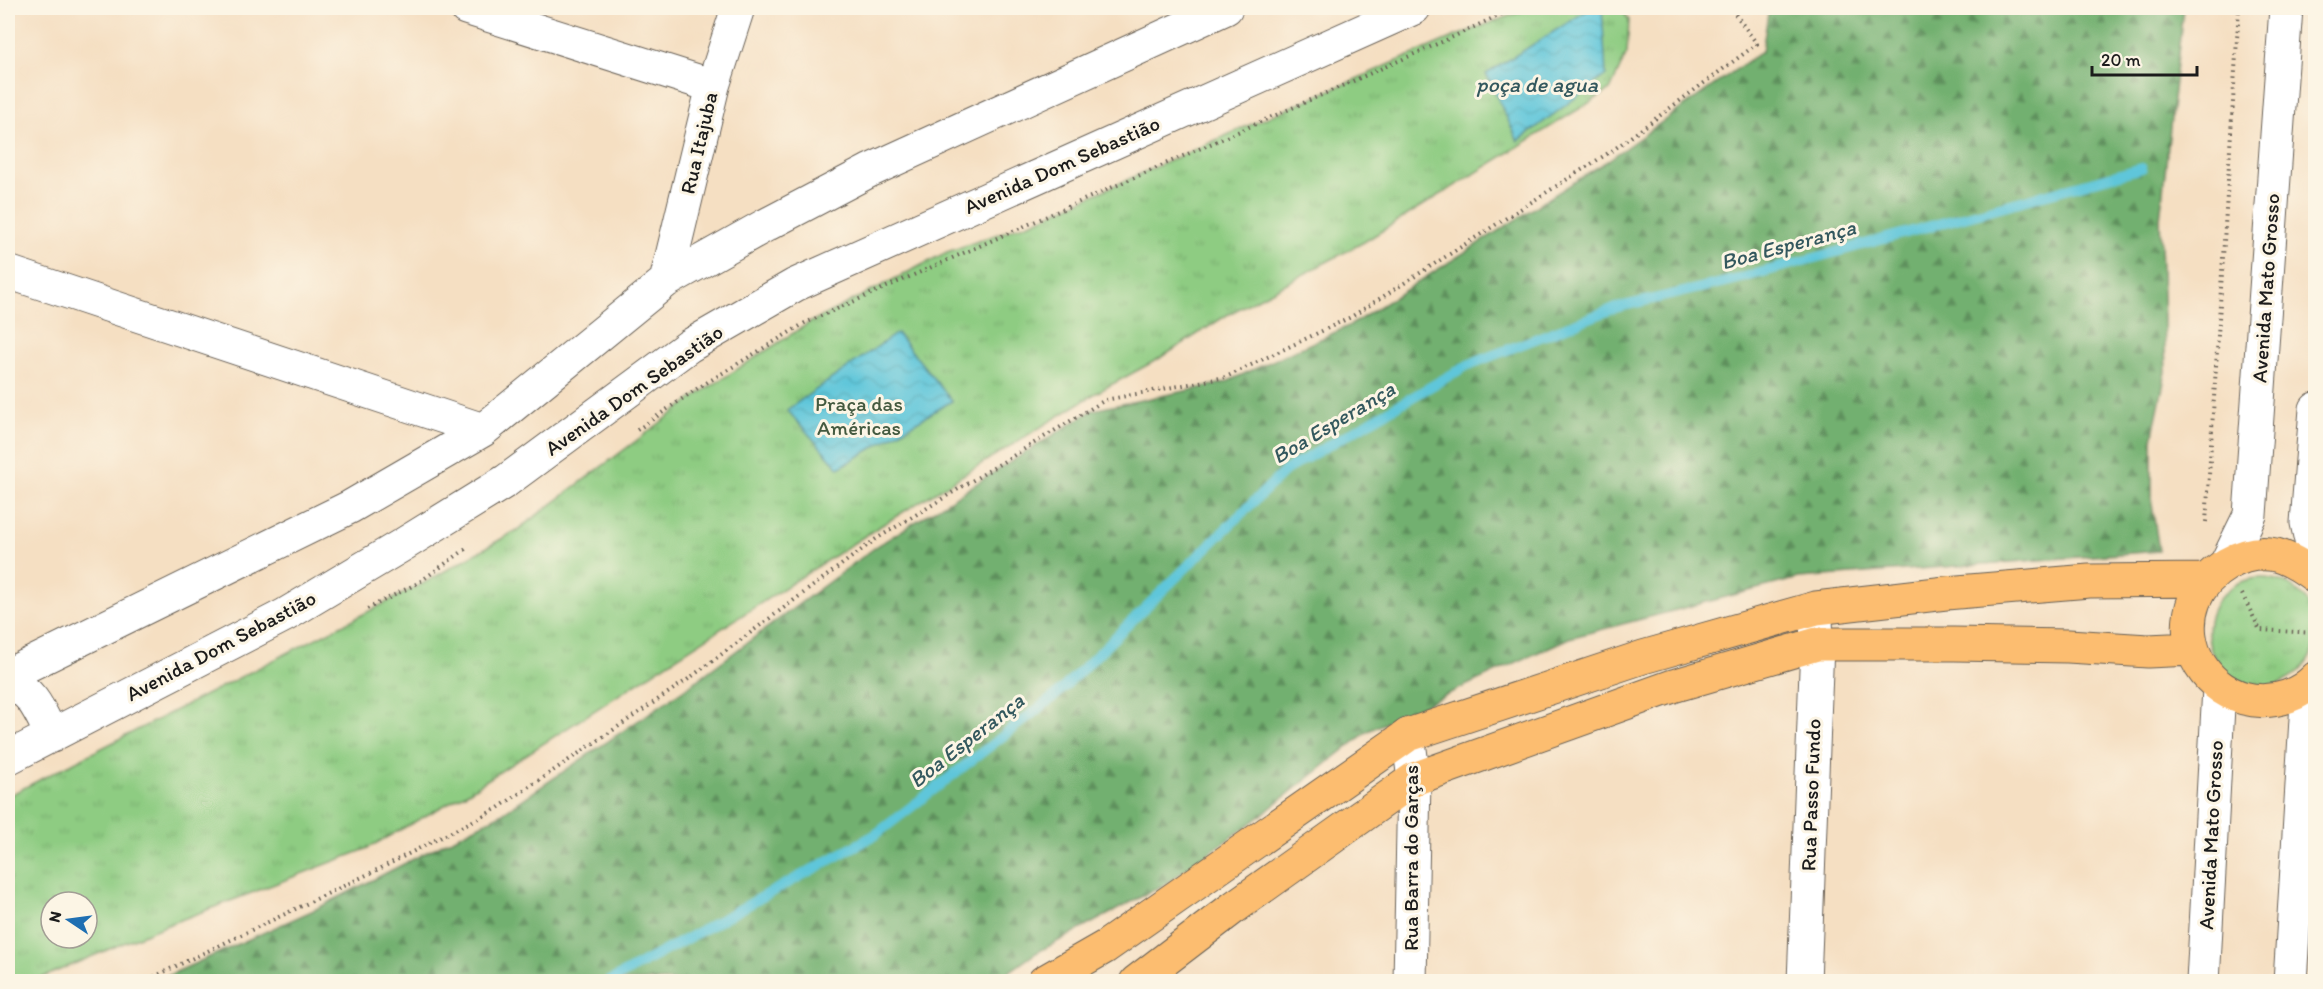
<svg xmlns="http://www.w3.org/2000/svg" width="2323" height="989" font-family="Itim,sans-serif">
<defs>
<pattern id="grass-tufts" width="24" height="20" patternUnits="userSpaceOnUse" patternTransform="scale(1.5)"><rect width="24" height="20" fill="#8ecc82"/><path d="M3 7l-1-3M5 7V3M7 7l1-3M15 17l-1-3M17 17v-4M19 17l1-3" fill="none" stroke="#7aaf70"/></pattern>
<pattern id="forest-firs" width="22" height="20" patternUnits="userSpaceOnUse" patternTransform="scale(1.5)"><rect width="22" height="20" fill="#72b070"/><path d="M5 1l3.5 6h-7zM16 11l3.5 6h-7z" fill="#5d8e5b"/></pattern>
<pattern id="water-waves" width="16" height="10" patternUnits="userSpaceOnUse" patternTransform="scale(1.5)"><rect width="16" height="10" fill="#5ec6da"/><path d="M0 5q4-4 8 0t8 0" fill="none" stroke="#51aaba"/></pattern>
</defs>
<rect width="100%" height="100%" fill="#fcf5e5"/>
<filter id="ink" filterUnits="userSpaceOnUse"><feTurbulence type="fractalNoise" baseFrequency=".0167" numOctaves="2"/><feDisplacementMap in="SourceGraphic" scale="12" xChannelSelector="R" yChannelSelector="G"/><feConvolveMatrix kernelMatrix="1 2 1 2 8 2 1 2 1" color-interpolation-filters="sRGB"/></filter>
<filter id="wash" filterUnits="userSpaceOnUse"><feTurbulence type="fractalNoise" baseFrequency=".008" numOctaves="4" result="noise"/><feDisplacementMap in="SourceGraphic" scale="24" xChannelSelector="R" yChannelSelector="G"/><feGaussianBlur stdDeviation="1.35" result="paint"/><feColorMatrix in="noise" values="0 0 0 0 0 0 0 0 0 0 0 0 0 0 0 0 0 1.4 0 .05"/><feComposite in="paint" operator="in"/></filter>
<g filter="url(#wash)">
<rect width="100%" height="100%" fill="#f5dfc2"/>
<!-- grass -->
<path fill="url(#grass-tufts)" stroke="#55744f" stroke-width="1.5" fill-rule="evenodd" d="M1530 8H1620L1629 20 1627 53 1610 90 1364 242 1227 315 1162 357 1096 393 874 530 470 791 366 849 152 931 34 981 8 982V796L424 583 517 530 700 393 809 323 947 252 1035 221 1245 127 1453 37ZM51 902H87V938H51Z
M2208 632a54 54 0 1 1 108 0a54 54 0 1 1-108 0Z"/>
<!-- forest -->
<path fill="url(#forest-firs)" stroke="#476646" stroke-width="1.5" d="M1769 8H2183L2160 219 2166 372 2152 439V504L2159 551 1799 578 1569 638 1368 731 1254 821 1165 884 1036 953 996 981H156L316 909 501 814 689 686 877 546 1093 410 1224 383 1351 325 1604 163 1762 51Z"/>
<!-- water -->
<path fill="url(#water-waves)" stroke="#3d717b" stroke-width="1.5" d="M1591 8H1602L1606 75 1518 141 1486 74Z
M897 333 952 401 839 468 787 410Z"/>
<g fill="none" stroke-linecap="round" stroke-linejoin="round">
<!-- stream -->
<path stroke="#5ec6da" stroke-width="10" d="M608 982 875 835 1056 695 1286 470 1468 365 1615 308 1734 280 2142 168"/>
</g>
</g>
<g filter="url(#ink)">
<g fill="none" stroke-linecap="round" stroke-linejoin="round">
<defs>
<path id="minor" d="M466 8 713 86
M8 272 483 430
M666 281 713 86 738 8
M2316 409 2307 523 2316 563
M2226 564 2250 515 2286 8
M8 675 350 507 483 430 666 281 766 225 869 171 1226 8
M8 681C34 693 39 710 52 736
M1408 735 1414 779 1410 982
M8 758 285 615 404 544 506 481 689 346 795 285 1414 8
M1804 982 1817 644 1816 618
M2203 982 2219 688
M2290 982 2308 686"/>
<path id="major" d="M2316 577C2303 567 2291 559 2276 555 2243 548 2206 571 2194 601 2177 646 2208 694 2253 700 2277 703 2300 695 2316 678
M1044 982 1105 947 1408 735 1643 657 1816 608 1946 593 2089 581 2207 580
M1136 982 1233 908 1414 779 1673 686 1817 644H1954L2068 646 2148 651 2192 649"/>
</defs>
<!-- minor casing -->
<use href="#minor" stroke="#686056" stroke-width="35"/>
<!-- major casing -->
<use href="#major" stroke="#686056" stroke-width="35"/>
<!-- path -->
<path stroke="#686056" stroke-width="4" stroke-dasharray="1.5 4.5" stroke-linecap="butt" d="M637 430 698 388 805 323 1455 36 1514 8
M2206 522 2239 8
M2242 594 2260 630 2316 633
M367 609 418 583 466 549
M143 982 381 868 498 808 687 680 876 539 1105 400 1226 377 1351 317 1613 150 1757 44 1731 8"/>
<!-- minor -->
<use href="#minor" stroke="#fff" stroke-width="33"/>
<!-- major -->
<use href="#major" stroke="#fcbd6f" stroke-width="33"/>
</g>
</g>
<g text-anchor="middle" stroke-width="6" stroke-linejoin="round" paint-order="stroke">
<!-- street labels -->
<g font-size="21" fill="#1c1c1c" stroke="#fcf5e5">
<text transform="translate(699 143) rotate(-77)" y="7">Rua Itajuba</text>
<text transform="translate(1062 165) rotate(-24)" y="7">Avenida Dom Sebastião</text>
<text transform="translate(2266 288) rotate(-86)" y="7">Avenida Mato Grosso</text>
<text transform="translate(634 390) rotate(-35)" y="7">Avenida Dom Sebastião</text>
<text transform="translate(221 646) rotate(-28)" y="7">Avenida Dom Sebastião</text>
<text transform="translate(1811 795) rotate(-88)" y="7">Rua Passo Fundo</text>
<text transform="translate(2211 835) rotate(-87)" y="7">Avenida Mato Grosso</text>
<text transform="translate(1411 858) rotate(-90)" y="7">Rua Barra do Garças</text>
</g>
<!-- park labels -->
<g font-size="21" fill="#445a40" stroke="#fcf5e5">
<text x="859" y="411">Praça das<tspan x="859" dy="24">Américas</tspan></text>
</g>
<!-- water labels -->
<g font-size="22" font-style="italic" fill="#33585e" stroke="#fcf5e5">
<text x="1537" y="92">poça de agua</text>
<text transform="translate(1788 244) rotate(-15)" y="8">Boa Esperança</text>
<text transform="translate(1333 422) rotate(-31)" y="8">Boa Esperança</text>
<text transform="translate(966 740) rotate(-38)" y="8">Boa Esperança</text>
</g>
</g>
<!-- margin -->
<rect width="2323" height="989" fill="none" stroke="#fcf5e5" stroke-width="30"/>
<!-- north arrow -->
<g transform="translate(69 920) rotate(283)"><circle r="28" fill="#fcf5e5" stroke="#a29e95" stroke-width="1.5"/>
<path d="M0-4.5L10 22L0 15L-10 22Z" fill="#1f6fb2"/>
<text y="-9" font-size="16" font-weight="bold" text-anchor="middle" fill="#1c1c1c">N</text>
</g>
<!-- scale -->
<path d="M2092 66v9h105v-9" fill="none" stroke="#1c1c1c" stroke-width="3"/>
<text x="2101" y="66" font-size="18" fill="#1c1c1c" stroke="#fcf5e5" stroke-width="4.5" paint-order="stroke">20 m</text>
</svg>
